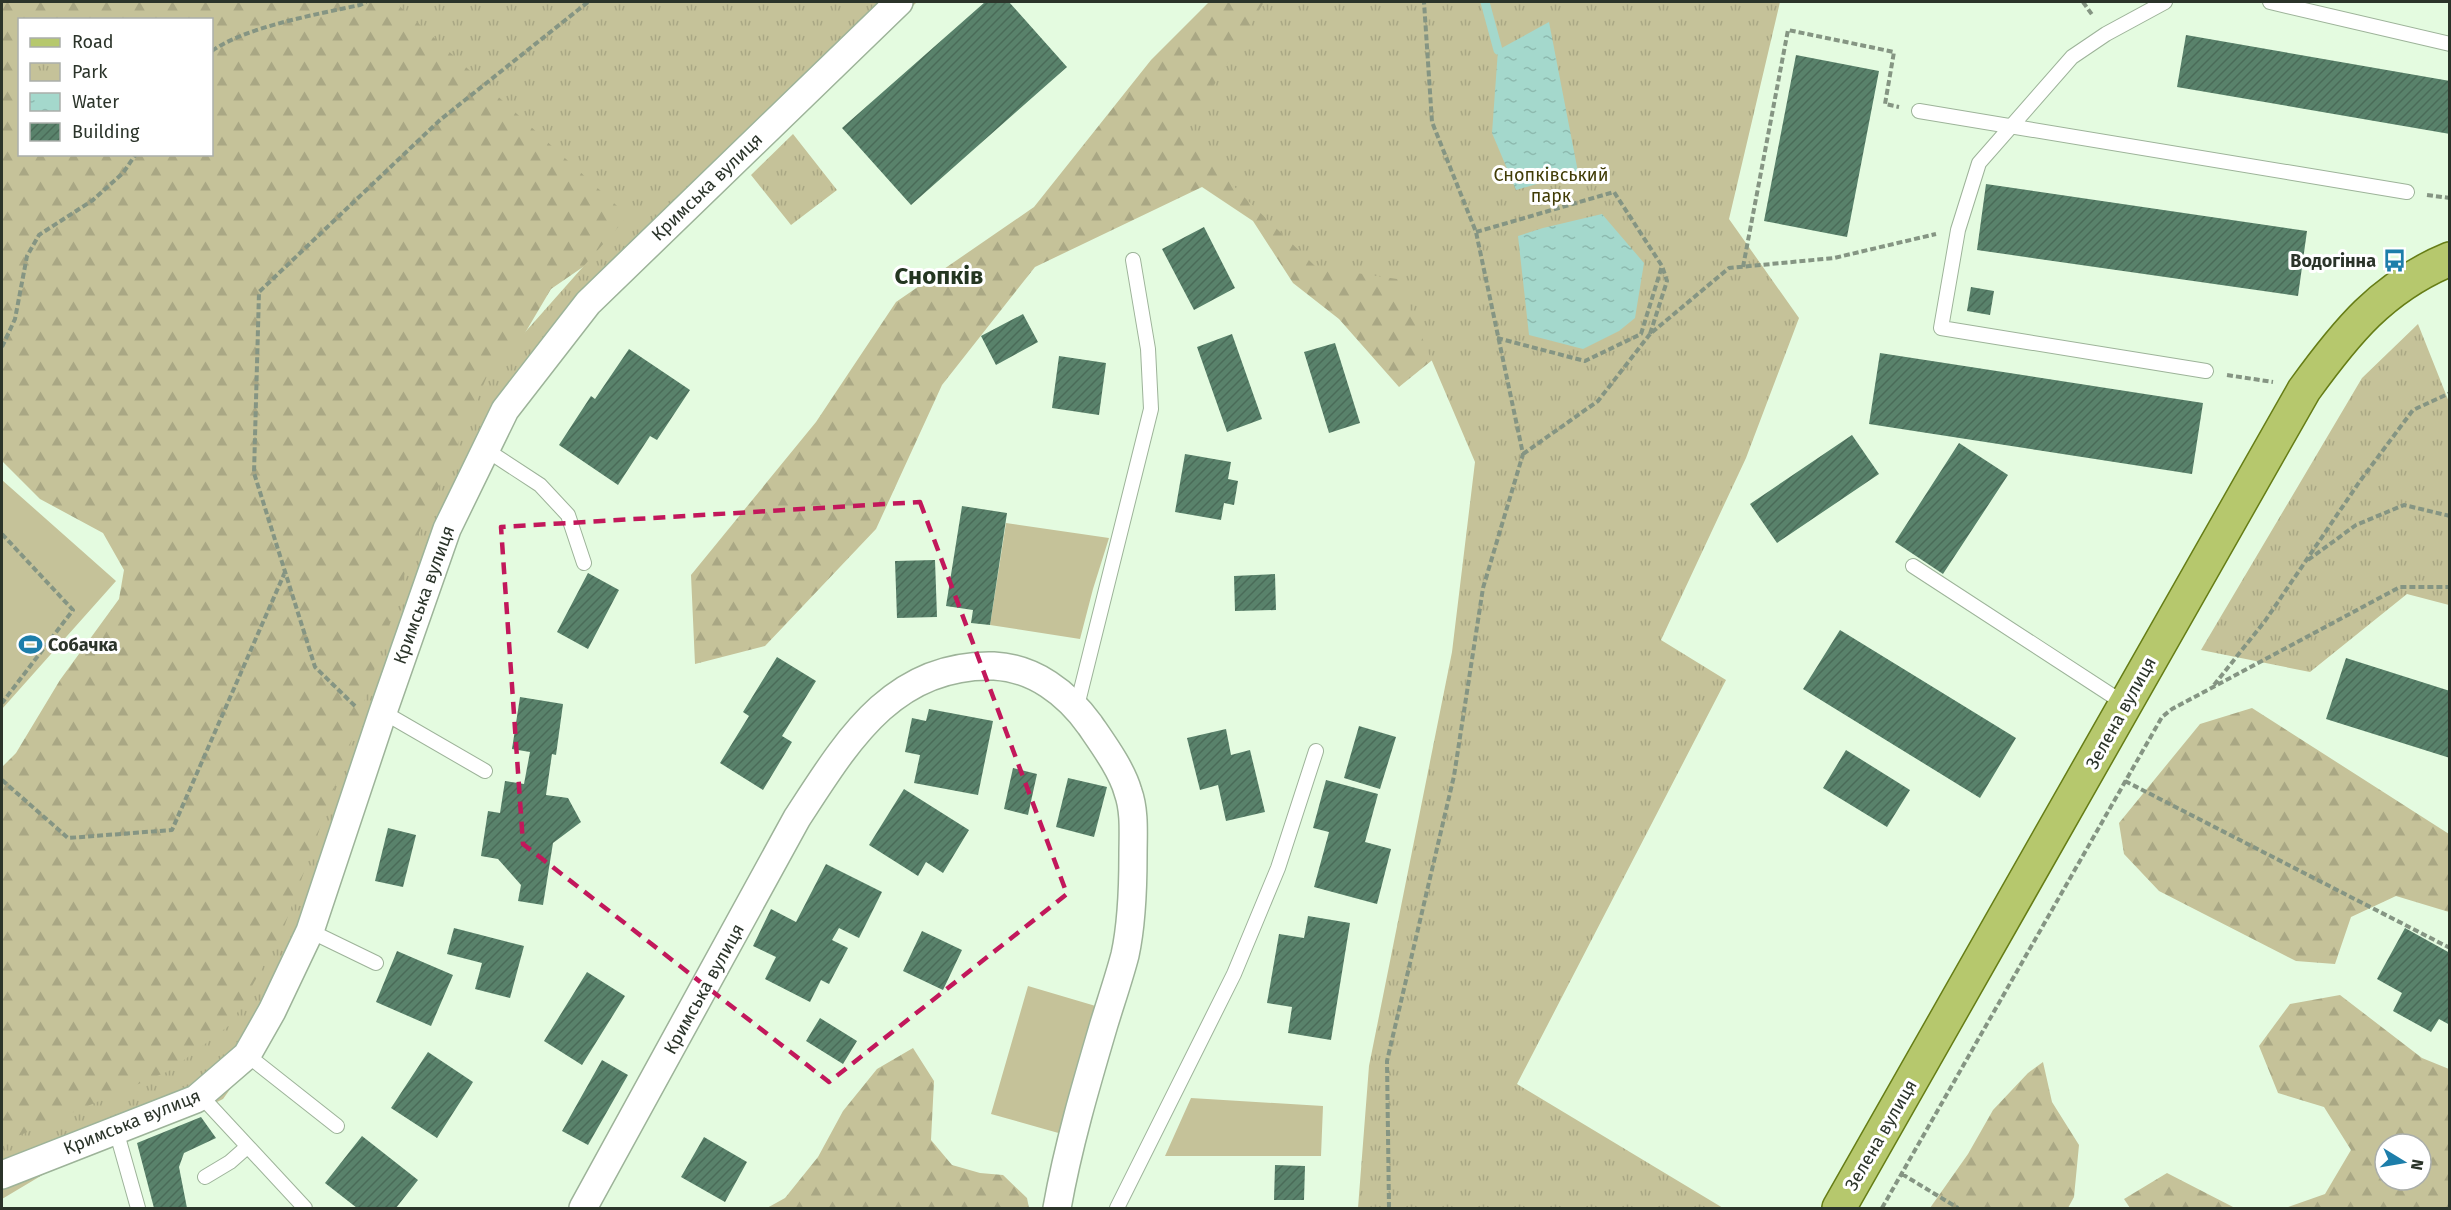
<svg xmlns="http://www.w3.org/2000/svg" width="2451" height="1210" font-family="'Fira Sans',sans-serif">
<defs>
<pattern id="forest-firs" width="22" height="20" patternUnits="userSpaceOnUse" patternTransform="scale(1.5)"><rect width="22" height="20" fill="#c5c299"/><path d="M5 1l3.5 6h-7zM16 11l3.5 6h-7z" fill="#a9a784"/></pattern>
<pattern id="park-tufts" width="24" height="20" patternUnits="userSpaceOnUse" patternTransform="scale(1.5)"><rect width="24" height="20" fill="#c5c299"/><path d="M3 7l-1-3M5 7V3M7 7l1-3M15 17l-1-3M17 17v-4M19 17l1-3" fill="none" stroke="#a9a784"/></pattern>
<pattern id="water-ripples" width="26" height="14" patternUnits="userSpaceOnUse" patternTransform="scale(1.5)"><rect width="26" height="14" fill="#a4d8cc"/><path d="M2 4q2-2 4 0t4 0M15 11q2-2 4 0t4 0" fill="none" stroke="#8dbaaf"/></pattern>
<pattern id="building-hatch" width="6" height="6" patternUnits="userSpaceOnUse" patternTransform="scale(1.5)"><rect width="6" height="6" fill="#59826b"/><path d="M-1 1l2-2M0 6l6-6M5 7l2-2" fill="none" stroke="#4a6b58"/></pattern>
</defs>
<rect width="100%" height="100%" fill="#e4fbe0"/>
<!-- green -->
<path fill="#c5c299" d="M2 480 116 581 2 709Z
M1006 523 1109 538 1093 589 1080 639 990 625Z
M1028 986 1099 1007 1062 1134 991 1114Z
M1191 1098 1323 1106 1321 1156H1165Z"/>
<!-- forest -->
<path fill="url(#forest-firs)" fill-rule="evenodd" d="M2 2H849L596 258 551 289 509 360 302 911 221 1051 2 1162V767L16 753 60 680 119 599 124 570 103 533 40 499 2 461ZM20 20H212V154H20Z
M1209 2H1364L1436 357 1399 387 1339 319 1293 283 1253 221 1202 187 1035 267 942 385 876 529 765 646 695 664 691 575 816 422 896 302 1034 207 1151 60Z
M2252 708 2449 834V912L2396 896 2351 917 2335 964 2296 961 2159 891 2124 854 2119 823 2200 724Z
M2340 995 2422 1058 2449 1069V1208H2285L2325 1194 2351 1150 2324 1107 2278 1093 2259 1046 2290 1004ZM2385 1144H2421V1180H2385Z
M913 1048 934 1081 931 1140 952 1165 980 1173 1003 1175 1027 1198 1029 1208H767L785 1198 818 1157 843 1111 877 1069Z
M2043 1062 2052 1102 2079 1145 2074 1197 2068 1208H1930L1968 1154 1993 1110 2028 1073Z
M2167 1173 2235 1208H2130L2124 1199Z"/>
<!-- park -->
<path fill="url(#park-tufts)" d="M395 2H917L599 304 509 417 455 537 270 1034 223 1099 183 1119 44 1174 2 1199V1143L171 1070 231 1024 283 930 354 734 414 544 488 374 628 216Z
M1264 2H1780L1729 219 1799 318 1746 458 1661 640 1726 680 1517 1084 1723 1208H1358L1369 1066 1452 652 1475 462 1397 279 1316 267 1243 196 1182 130 1211 90Z
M793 134 837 190 791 225 751 175Z
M2418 324 2449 402V605L2407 594 2310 672 2201 650 2362 378Z"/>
<!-- water -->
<path fill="url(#water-ripples)" d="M1549 22 1578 172 1516 190 1492 133 1498 50Z
M1602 214 1644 263 1635 318 1619 331 1583 349 1529 335 1518 236 1543 228Z"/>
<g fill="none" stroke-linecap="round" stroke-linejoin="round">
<!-- stream -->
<path stroke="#a4d8cc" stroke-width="9" d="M1485 2 1498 50"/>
</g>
<!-- building -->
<path fill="url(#building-hatch)" d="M985 2H1009L1067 67 911 205 842 128Z
M2186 35 2450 81V134L2177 87Z
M1796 55 1879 71 1847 237 1764 221Z
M1986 184 2307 231 2298 296 1977 250Z
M1204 227 1235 288 1194 310 1162 249Z
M1971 287 1994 291 1990 315 1967 311Z
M1023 314 1038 342 996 365 981 336Z
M1232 334 1262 419 1227 432 1197 347Z
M1335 343 1360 423 1329 433 1304 352Z
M629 349 690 390 657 440 650 436 618 485 559 445 591 396 595 399Z
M1880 353 2203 403 2192 474 1869 424Z
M1059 356 1106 363 1099 415 1052 408Z
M1852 435 1879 474 1777 543 1750 504Z
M1959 443 2008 475 1943 574 1895 542Z
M1185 454 1231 462 1228 479 1238 481 1234 505 1224 503 1221 520 1175 512Z
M962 506 1007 513 990 625 971 623 973 610 946 606Z
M935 560 937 617 897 618 895 561Z
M588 573 619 590 588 649 557 632Z
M1275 574 1276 610 1235 611 1234 576Z
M1840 630 2016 738 1980 798 1803 689Z
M777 657 816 681 782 736 792 742 763 790 720 763 749 716 743 712Z
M2346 658 2450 691V758L2326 719Z
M520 697 563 704 556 755 552 754 546 795 568 798 581 822 553 843 543 905 518 901 521 885 498 859 481 856 488 811 500 813 505 781 524 784 530 752 512 749Z
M929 709 993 721 978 795 914 783 920 755 905 752 912 718 926 721Z
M1359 726 1396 737 1380 789 1344 778Z
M1226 729 1231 755 1250 750 1265 812 1226 821 1218 785 1200 790 1187 738Z
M1846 750 1910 790 1887 827 1823 788Z
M1013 768 1037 774 1028 815 1004 809Z
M1068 778 1107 787 1094 837 1056 827Z
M1326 780 1378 794 1365 842 1391 849 1377 904 1314 887 1329 832 1313 828Z
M904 789 969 830 943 873 926 862 918 876 869 845Z
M388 828 416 835 403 887 375 881Z
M826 864 882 892 859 938 839 928 832 940 848 948 829 984 821 980 810 1002 765 979 776 957 753 946 771 909 796 922Z
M1308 916 1350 923 1331 1040 1288 1033 1292 1007 1267 1003 1279 934 1304 938Z
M454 928 524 946 510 998 475 989 482 963 447 954Z
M2405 928 2450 953V1025L2439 1019 2431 1032 2393 1011 2402 993 2377 979Z
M922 931 962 950 943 990 903 971Z
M397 951 453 975 431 1026 376 1002Z
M587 972 625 996 582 1065 544 1041Z
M820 1018 857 1041 843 1064 806 1041Z
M428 1052 473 1082 437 1138 391 1108Z
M602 1060 628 1075 588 1145 562 1131Z
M201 1117 216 1138 184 1153 179 1167 187 1208H154L137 1143Z
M362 1136 418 1180 396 1208H357L325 1183Z
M704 1137 747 1162 725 1202 681 1177Z
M1275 1165 1305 1166 1304 1200H1274Z"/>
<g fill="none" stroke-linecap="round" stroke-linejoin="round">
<defs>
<path id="lane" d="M2165 2 2106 34 2072 57 1979 163 1958 230 1941 328 2206 371
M2270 2 2450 44
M1919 111 2407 192
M485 449 540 485 568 515 584 563
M1913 566 2125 704
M1077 706 1151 409 1148 349 1133 260
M383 712 485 771
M310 931 376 963
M247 1055 337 1126
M201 1096 305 1208
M116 1130 138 1208
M205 1177 230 1162 247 1147
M1117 1208 1234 974 1278 868 1316 751"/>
<path id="street" d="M2 1175 196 1099 247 1055 272 1011 310 931 383 712 447 529 505 410 588 303 899 2
M583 1208 797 818C846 743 892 663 994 666 1034 668 1067 693 1090 725 1103 744 1122 770 1128 792 1135 811 1133 835 1133 855 1133 888 1132 923 1125 955 1119 978 1111 1001 1104 1024 1086 1085 1068 1146 1057 1208"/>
<path id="primary" d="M1839 1208 2304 390C2346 332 2382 287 2450 259"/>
</defs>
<!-- lane casing -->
<use href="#lane" stroke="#9db399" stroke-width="16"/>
<!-- street casing -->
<use href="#street" stroke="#9db399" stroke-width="30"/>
<!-- primary casing -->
<use href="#primary" stroke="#667d16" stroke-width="36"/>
<!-- path -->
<path stroke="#859583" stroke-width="4" stroke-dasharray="6 3" stroke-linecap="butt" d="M2083 2 2093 16
M212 51C245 27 318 14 360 5L366 2
M2427 195 2450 198
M1476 232 1614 192 1662 266 1667 281 1650 334 1729 268 1834 258 1936 234
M1743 267 1788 30 1894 52 1885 104 1899 107
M1497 338 1585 361 1641 334 1662 266
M2 347 15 319 27 256 39 235 93 200 123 173 136 154
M2227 375 2273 382
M1523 454 1598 401 1650 334
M2 534 73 610 2 703
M2308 560 2356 525 2404 505 2450 516
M2214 685 2265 621 2360 481 2413 410 2450 393
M355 706 315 667 254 473 259 292 440 120 588 2
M2 780 68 838 172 830 285 572
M2125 781 2450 948
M1902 1174 1958 1208
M1389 1208 1387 1061 1454 776 1483 588 1523 454 1476 232 1432 122 1424 2
M1882 1208 2162 717 2172 709 2400 587H2450"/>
<!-- lane -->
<use href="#lane" stroke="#fff" stroke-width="14"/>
<!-- street -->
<use href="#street" stroke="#fff" stroke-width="27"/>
<!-- primary -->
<use href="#primary" stroke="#b6c86d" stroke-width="33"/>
</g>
<!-- marked area -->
<path fill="none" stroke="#c2185b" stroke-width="4.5" stroke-dasharray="12 8" stroke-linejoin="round" d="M920 502 1067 894 829 1082 523 844 501 527Z"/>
<!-- icons -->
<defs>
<symbol id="bus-bare" viewBox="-9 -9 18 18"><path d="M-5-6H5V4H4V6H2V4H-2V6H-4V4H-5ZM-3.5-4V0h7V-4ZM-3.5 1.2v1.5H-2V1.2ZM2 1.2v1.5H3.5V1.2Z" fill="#1d7eaa" stroke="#fff" stroke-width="2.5" paint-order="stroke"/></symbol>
<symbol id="stadium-bare" viewBox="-9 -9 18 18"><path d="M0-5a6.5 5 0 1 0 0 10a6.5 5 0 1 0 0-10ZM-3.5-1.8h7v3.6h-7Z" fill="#1d7eaa" stroke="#fff" stroke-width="2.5" paint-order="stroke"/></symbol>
</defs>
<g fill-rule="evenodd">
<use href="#bus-bare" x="2378" y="244" width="33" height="33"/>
<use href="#stadium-bare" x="14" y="628" width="33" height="33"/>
</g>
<g text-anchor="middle" stroke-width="6" stroke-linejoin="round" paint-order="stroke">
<!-- park labels -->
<g font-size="18" fill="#413c06" stroke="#fff">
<text x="1551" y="181">Снопківський<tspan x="1551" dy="21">парк</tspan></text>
</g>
<!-- street labels -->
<g font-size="18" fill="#2b342a" stroke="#fff">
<text transform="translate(707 187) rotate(-44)" y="6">Кримська вулиця</text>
<text transform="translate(424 595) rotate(-70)" y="6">Кримська вулиця</text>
<text transform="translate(2121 713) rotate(-61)" y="6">Зелена вулиця</text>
<text transform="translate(704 989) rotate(-61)" y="6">Кримська вулиця</text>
<text transform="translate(132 1122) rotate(-22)" y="6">Кримська вулиця</text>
<text transform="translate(1881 1135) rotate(-60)" y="6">Зелена вулиця</text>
</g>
<!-- poi labels -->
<g font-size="18" font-weight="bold" fill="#2b342a" stroke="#fff" text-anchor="end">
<text x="2376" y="267">Водогінна</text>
<text x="48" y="651" text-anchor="start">Собачка</text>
</g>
<!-- district labels -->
<g font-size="24" font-weight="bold" fill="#243621" stroke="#fff">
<text x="939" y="284">Снопків</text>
</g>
</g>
<!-- border -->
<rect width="2451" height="1210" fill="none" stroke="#2b342a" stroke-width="6"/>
<!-- legend -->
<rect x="18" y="18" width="195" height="138" fill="#ffffff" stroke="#aaaeaa" stroke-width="1.5"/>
<rect x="30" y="38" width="30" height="9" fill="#b6c86d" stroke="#aaaeaa" stroke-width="1.5"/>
<text x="72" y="48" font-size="18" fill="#2b342a">Road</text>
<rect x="30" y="63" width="30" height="18" fill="url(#park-tufts)" stroke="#aaaeaa" stroke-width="1.5"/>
<text x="72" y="78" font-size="18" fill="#2b342a">Park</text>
<rect x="30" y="93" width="30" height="18" fill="url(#water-ripples)" stroke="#aaaeaa" stroke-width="1.5"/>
<text x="72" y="108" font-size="18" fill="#2b342a">Water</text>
<rect x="30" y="123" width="30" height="18" fill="url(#building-hatch)" stroke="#aaaeaa" stroke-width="1.5"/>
<text x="72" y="138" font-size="18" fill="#2b342a">Building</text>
<!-- north arrow -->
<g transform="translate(2403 1162) rotate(101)"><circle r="28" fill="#ffffff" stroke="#aaaeaa" stroke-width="1.5"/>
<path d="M0-4.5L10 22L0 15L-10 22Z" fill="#1d7eaa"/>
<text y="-9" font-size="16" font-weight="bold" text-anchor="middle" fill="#2b342a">N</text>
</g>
</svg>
